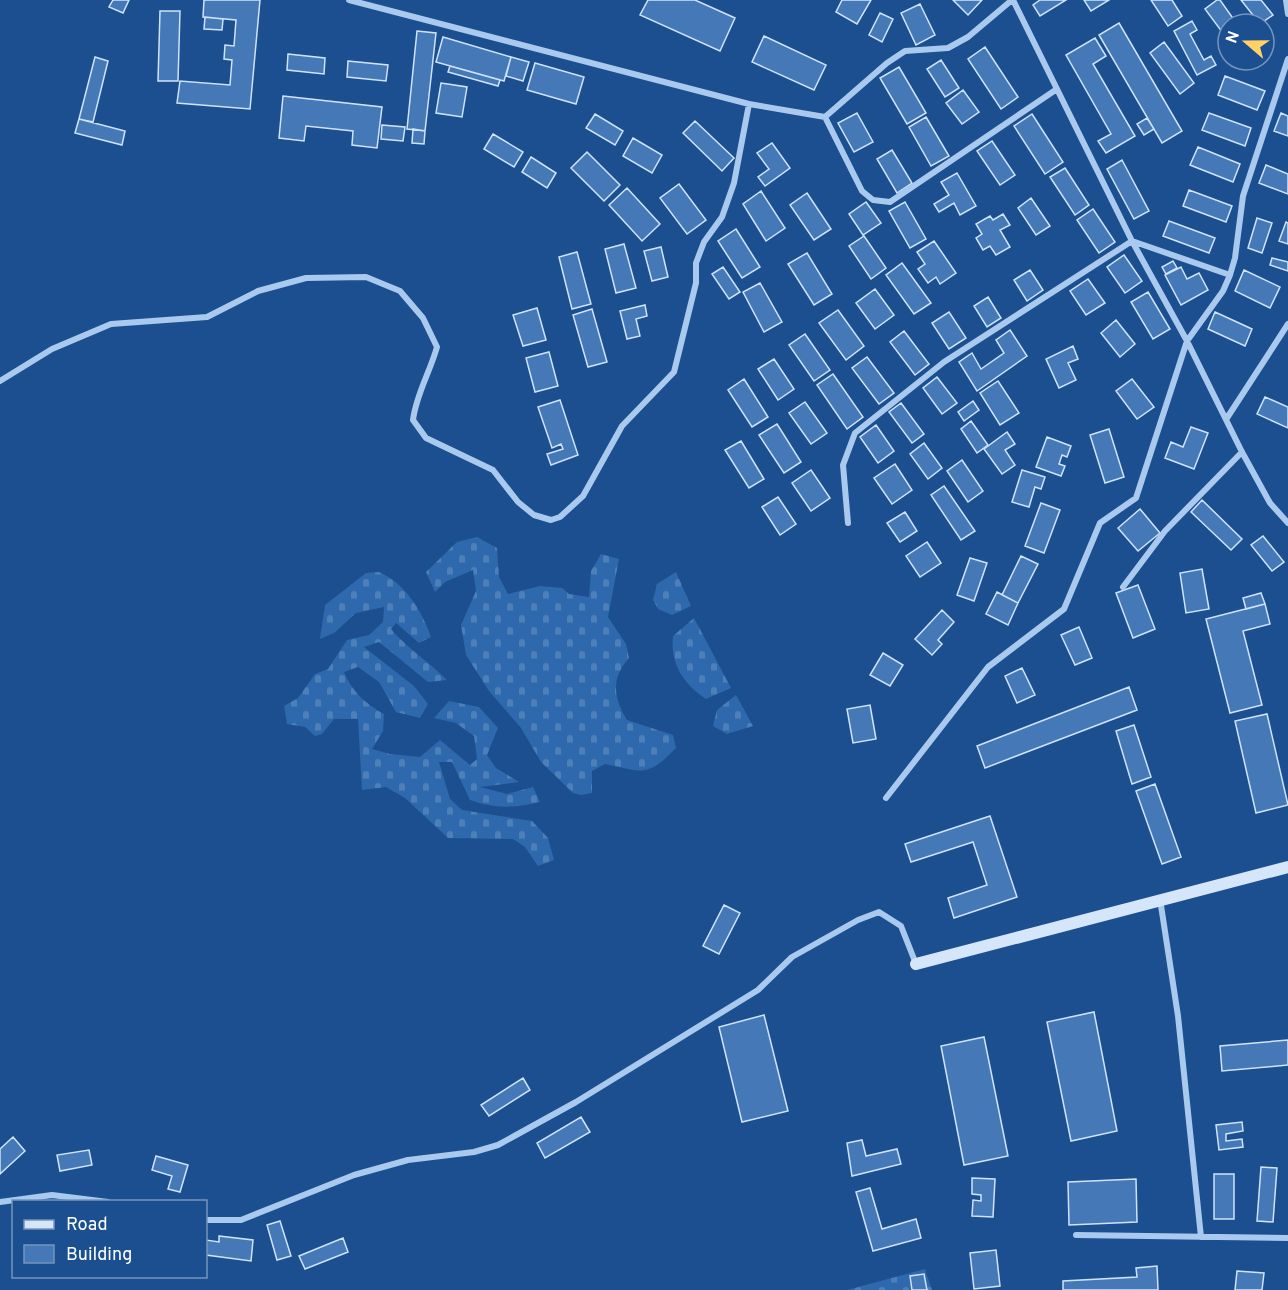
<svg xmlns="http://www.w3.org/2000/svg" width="1288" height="1290" font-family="Overpass,sans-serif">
<defs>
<pattern id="cemetery-stones" width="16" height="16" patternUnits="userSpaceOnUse" patternTransform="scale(1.5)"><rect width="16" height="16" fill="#2e69ad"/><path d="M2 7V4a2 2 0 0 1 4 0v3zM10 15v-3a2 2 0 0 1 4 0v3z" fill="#4d80b9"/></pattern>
</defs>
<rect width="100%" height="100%" fill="#1b4f8f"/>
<!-- cemetery -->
<path fill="url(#cemetery-stones)" d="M477 537 497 548 499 577 508 594 540 586 562 588 569 594 589 597 591 571 601 554 619 559 608 617 626 644 629 658C611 678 613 697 627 720L673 735 676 748C647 778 643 772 605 764L592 771V793L581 795 573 793 541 762 521 728 489 691 466 655 461 625 476 591 473 570 445 582 435 592 426 572 457 542Z
M379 572C405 583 422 611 431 637L419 643 396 623 391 629C407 648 429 662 447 680L428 682 379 642 364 647 414 686 428 704 420 718 396 712 379 682 358 667 344 672C353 693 365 703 384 714L383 731 372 749 390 754 420 757 440 740 470 765 477 759 474 736 456 723 434 718 449 701 479 707 498 728 487 755 496 768 519 782 480 787 507 794 533 787 540 802C515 808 495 809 470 800L452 762H439L450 799 462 810 532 821 548 838 554 860 538 866 525 847 513 839 448 838 405 798 386 787 362 790 358 719H334L322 734 315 736 305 727 287 724 284 706 298 698 315 674 328 669 347 640 369 635 383 622 384 607 356 613 334 633 320 639 325 605 366 573Z
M676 572 691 606 672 615 658 609 653 600 657 584Z
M694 618 731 688 706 699C683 684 670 663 673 636Z
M736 695 753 726 727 734 713 726 717 710Z
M925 1269 932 1290H847Z"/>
<!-- building -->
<path fill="#4478b7" stroke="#cfe3fa" stroke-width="1.5" d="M113 0H129L123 13 109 7Z
M204 0H260L250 109 177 103 180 81 230 85 232 60 224 59 225 45 234 46 236 20 203 17Z
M648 0H695L735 18 720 51 640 15Z
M842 0H871L857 24 836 12Z
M953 0H982L968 15Z
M1040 0H1066L1040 16 1033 5Z
M1084 0H1109L1091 11Z
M1151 0H1172L1182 16 1168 26Z
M1217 0H1220L1237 24H1228V40L1205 9Z
M1241 0H1261L1273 15 1260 24Z
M920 4 935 35 916 45 901 13Z
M160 11H180L178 81H158Z
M880 13 893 19 882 42 869 35Z
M205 17 223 19 222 30 204 29Z
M1192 21 1197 30 1190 34 1204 60 1211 56 1216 65 1197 75 1174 31Z
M1119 23 1182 131 1162 143 1099 35Z
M417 31 436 33 425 131 407 129Z
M764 36 826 65 814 90 752 62Z
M443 37 511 57 504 81 436 62Z
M1095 38 1106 56 1093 64 1135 136 1106 153 1098 141 1111 134 1066 55Z
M1164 42 1194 83 1180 94 1150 53Z
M985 47 1018 97 1001 109 968 59Z
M288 54 325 58 324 74 287 70Z
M95 57 108 61 93 122 79 119Z
M511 57 529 62 523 81 506 76Z
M941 60 959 88 945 97 927 69Z
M348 61 388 65 386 81 347 77Z
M535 63 584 77 576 104 527 90Z
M450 66 500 80 498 86 448 72Z
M899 67 926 113 907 124 880 78Z
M1225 76 1265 91 1257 110 1218 95Z
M441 83 467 87 462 117 436 113Z
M963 90 979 112 962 124 946 103Z
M283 96 382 107 377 148 352 145 353 131 306 126 304 141 279 138Z
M857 113 873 142 854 152 838 123Z
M1209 113 1251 128 1245 146 1202 130Z
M1281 113 1288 116V136L1274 131Z
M595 114 623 131 615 145 586 128Z
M1032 114 1063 162 1045 174 1014 126Z
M926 117 949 156 931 166 909 127Z
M1147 118 1154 129 1144 135 1137 124Z
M79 119 125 131 122 145 75 133Z
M695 121 734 158 722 171 683 133Z
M382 125 405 127 403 141 381 139Z
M413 129 425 131 424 144 412 143Z
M493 134 523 152 514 167 484 149Z
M633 138 662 155 652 173 623 156Z
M992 141 1015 175 1000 185 977 151Z
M772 143 790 168 765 186 758 177 769 169 757 153Z
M1198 147 1240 164 1233 182 1190 165Z
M892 150 912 183 897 193 877 159Z
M587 152 620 185 604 201 571 168Z
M531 157 556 173 547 188 522 172Z
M1122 160 1149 211 1134 219 1107 169Z
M1266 165 1288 174V194L1259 183Z
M1065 168 1089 205 1075 215 1050 177Z
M957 173 976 206 960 215 954 203 939 212 934 204 949 195 941 182Z
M679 184 706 220 687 234 660 198Z
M627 188 660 224 642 241 609 205Z
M1189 190 1232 206 1226 222 1183 206Z
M761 191 785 228 766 241 743 204Z
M807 193 831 229 814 240 790 205Z
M1031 198 1050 226 1036 235 1018 208Z
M866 202 881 223 863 235 849 214Z
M905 202 926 239 910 248 889 211Z
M1093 209 1115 242 1099 253 1077 220Z
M1003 214 1010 225 1000 230 1010 247 996 255 990 246 983 250 976 238 982 234 976 224 990 216 993 220Z
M1257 218 1272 223 1262 253 1248 248Z
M1169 221 1215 238 1209 253 1163 236Z
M1286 222 1288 223V244L1279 241Z
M736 229 760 267 742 278 718 241Z
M864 236 886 268 871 279 849 246Z
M934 241 956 273 940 284 936 277 928 283 918 269 925 264 917 252Z
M624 244 636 288 616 293 605 249Z
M661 247 668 277 652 281 644 251Z
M577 252 591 304 572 309 559 257Z
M807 253 832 294 814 305 788 264Z
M1124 255 1142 281 1125 293 1107 267Z
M1272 258 1288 262V271L1270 265Z
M1173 261 1177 268 1166 274 1162 267Z
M902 263 931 303 914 314 886 275Z
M723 267 740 292 729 299 712 274Z
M1181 267 1187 279 1199 273 1208 290 1181 305 1165 275Z
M1030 270 1043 290 1027 301 1014 280Z
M1244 270 1280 287 1270 308 1235 291Z
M1088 279 1105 303 1086 315 1070 291Z
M760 283 782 322 764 332 743 292Z
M875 289 894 315 875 329 856 303Z
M1148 292 1170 329 1153 339 1131 302Z
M988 297 1001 318 987 327 974 306Z
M645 305 647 316 636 319 640 336 627 339 620 311Z
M537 308 546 340 523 346 513 315Z
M592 309 607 362 588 367 573 315Z
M838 310 864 346 846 360 819 323Z
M949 312 966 338 949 349 932 323Z
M1215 312 1252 329 1245 346 1208 329Z
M1116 320 1135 344 1120 357 1101 333Z
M1010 330 1027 356 977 391 959 362 972 353 981 369 1004 353 996 340Z
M904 331 929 364 915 375 890 342Z
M805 334 830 370 814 381 789 345Z
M1073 346 1078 359 1068 363 1076 380 1059 388 1046 359Z
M549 352 558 386 535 392 526 358Z
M867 357 894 393 879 404 852 368Z
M774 359 794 389 778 400 758 369Z
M833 374 863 417 847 429 817 385Z
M937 377 957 403 942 414 923 388Z
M744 379 768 417 752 427 728 390Z
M1132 379 1154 407 1137 419 1116 391Z
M998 381 1019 413 1000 425 980 393Z
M1265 397 1288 407V428L1257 414Z
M560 400 578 455 551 465 547 454 563 449 561 444 552 448 538 407Z
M973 401 979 410 964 421 958 412Z
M805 402 827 433 811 444 789 413Z
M901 403 924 434 912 443 889 412Z
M971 421 988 445 977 453 961 429Z
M777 424 801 462 784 473 759 435Z
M876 425 894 451 878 463 860 437Z
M1191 427 1208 433 1194 469 1165 458 1171 442 1183 447Z
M1109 429 1124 477 1105 483 1090 435Z
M1007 432 1015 444 1005 450 1015 465 1002 474 984 449Z
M1047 437 1071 446 1067 457 1062 455 1059 464 1065 466 1061 476 1036 467Z
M741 441 764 479 749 488 725 450Z
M924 443 942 468 928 479 910 454Z
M962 460 983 491 968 502 947 471Z
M895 464 912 490 892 504 874 478Z
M811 470 830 498 811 511 792 483Z
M1022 470 1045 477 1041 489 1035 487 1029 507 1012 502Z
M944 486 975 531 961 540 931 495Z
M778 497 796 524 780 535 762 507Z
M1202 500 1242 539 1231 550 1191 512Z
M1041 503 1060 510 1044 553 1025 546Z
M1140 509 1160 533 1138 551 1118 528Z
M905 512 917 531 900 542 887 523Z
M1263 536 1284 562 1272 571 1251 545Z
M927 542 941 563 920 577 906 556Z
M1021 556 1038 564 1018 603 1002 595Z
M970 558 987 563 974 601 957 595Z
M1202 569 1209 609 1186 613 1180 573Z
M1138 585 1155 629 1133 638 1116 593Z
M997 592 1018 603 1008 625 986 614Z
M1261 593 1265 604 1246 609 1243 598Z
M1265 604 1270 624 1243 631 1262 705 1230 713 1206 619Z
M942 610 954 622 938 640 942 644 932 655 915 639Z
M1079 627 1092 658 1075 665 1061 635Z
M883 653 903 665 890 686 870 675Z
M1022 668 1035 695 1017 703 1005 676Z
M1129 687 1137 710 985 768 977 746Z
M870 705 876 739 853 743 847 709Z
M1267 714 1288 805 1256 813 1235 721Z
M1134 725 1151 777 1132 784 1116 731Z
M1155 784 1181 857 1162 864 1136 791Z
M990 816 1017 897 954 918 948 898 987 885 973 842 911 862 905 844Z
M724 905 740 913 719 954 703 946Z
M1094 1012 1117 1131 1071 1141 1047 1022Z
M764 1015 788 1111 742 1122 719 1027Z
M984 1037 1008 1156 964 1165 941 1046Z
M1288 1040V1065L1222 1071 1220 1046Z
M523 1078 530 1090 489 1116 481 1105Z
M581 1117 590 1132 545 1158 537 1143Z
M1242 1122 1243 1131 1226 1134V1141L1242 1139 1243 1147 1219 1150 1216 1125Z
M13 1137 25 1151 0 1174V1149Z
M862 1140 866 1156 897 1149 901 1164 852 1176 847 1143Z
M89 1150 92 1165 60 1171 57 1155Z
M156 1156 188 1165 180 1192 168 1189 172 1176 152 1170Z
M1261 1167 1277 1168 1273 1222 1257 1221Z
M1214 1174H1234V1219H1214Z
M972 1178 995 1179 993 1217 972 1216 973 1200 981 1201V1195L972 1194Z
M1136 1179 1137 1222 1069 1225 1068 1182Z
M870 1188 882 1229 916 1219 921 1238 873 1251 856 1192Z
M280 1221 291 1256 277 1260 267 1225Z
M219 1236 253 1240 251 1261 206 1255V1240L219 1242Z
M343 1238 348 1252 305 1269 299 1256Z
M996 1250 1000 1286 974 1289 970 1253Z
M1157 1266 1158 1290H1063V1281L1137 1277 1136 1268Z
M1237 1271 1264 1273 1262 1290H1235Z
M924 1274 927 1290H912L910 1276Z"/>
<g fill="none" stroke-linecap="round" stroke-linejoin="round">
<!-- street -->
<path stroke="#a9c9ee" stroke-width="6" d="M349 0 749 104 825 117 887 63 905 51 948 48 968 37 1012 0
M1013 0 1132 241 1187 341 1242 452 1270 503 1288 523
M1286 0 1288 14
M825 117 862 191 873 200 890 202 1057 89
M0 381 52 349 111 324 207 317 258 291 306 278 366 277 400 291 423 318 437 347C430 372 416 395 413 420L426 438 493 470 518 502 534 515 551 520 560 517 583 496 622 426 674 372 696 283V263L704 242 722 217 734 183 749 104
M1227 418 1288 324
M848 523 843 465 855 433 944 362 1132 241 1230 275
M1123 587 1165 531 1242 452
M886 798 988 667 1064 609 1100 523 1136 498 1187 341 1223 291 1230 275 1235 258 1243 196 1288 59
M1160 899 1178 1016 1201 1237
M0 1202 52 1195 108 1202
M206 1220H241L354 1175 408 1160 474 1152 498 1145 576 1102 758 990 792 957 858 920 879 912 901 926 916 964
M1076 1235 1288 1238"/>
<!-- secondary -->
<path stroke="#d6e6fa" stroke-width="12" d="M916 964 1288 867"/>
</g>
<!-- legend -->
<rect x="12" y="1200" width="195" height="78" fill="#1b4f8f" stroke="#7695bc" stroke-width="1.5"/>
<rect x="24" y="1220" width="30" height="9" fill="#d6e6fa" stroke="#7695bc" stroke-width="1.5"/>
<text x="66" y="1230" font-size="18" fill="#ffffff">Road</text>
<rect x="24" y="1245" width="30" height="18" fill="#4478b7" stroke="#7695bc" stroke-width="1.5"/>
<text x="66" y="1260" font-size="18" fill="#ffffff">Building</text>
<!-- north arrow -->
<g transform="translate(1246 42) rotate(290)"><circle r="28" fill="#1b4f8f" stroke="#7695bc" stroke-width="1.5"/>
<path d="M0-4.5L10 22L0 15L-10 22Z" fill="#ffd166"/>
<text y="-9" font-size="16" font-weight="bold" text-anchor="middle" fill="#ffffff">N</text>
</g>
</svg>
